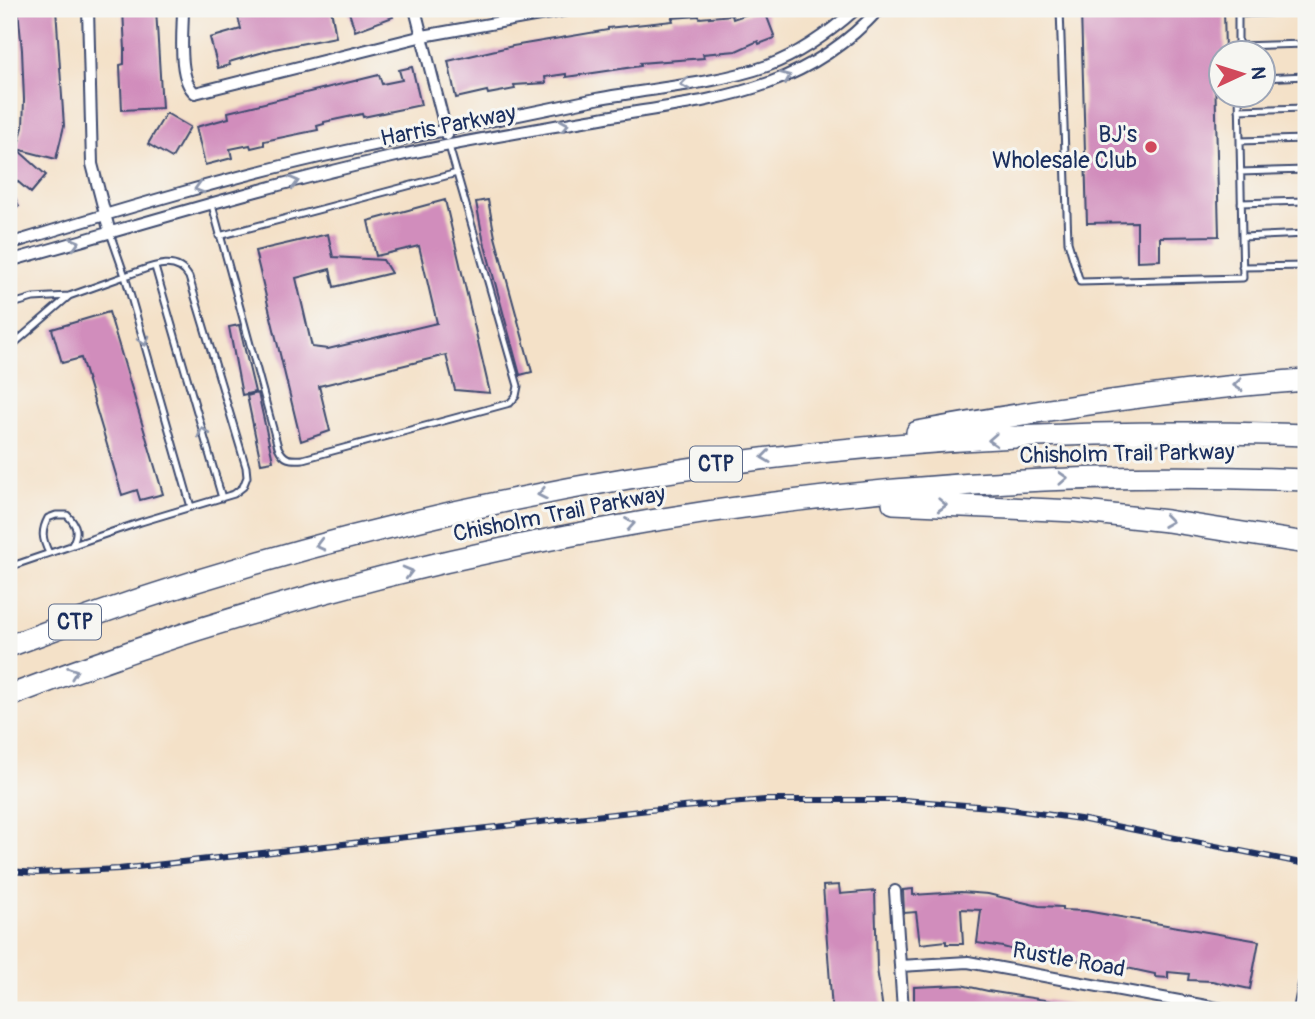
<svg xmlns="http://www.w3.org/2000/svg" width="1315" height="1019" font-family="Pangolin,sans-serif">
<rect width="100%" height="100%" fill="#f6f6f2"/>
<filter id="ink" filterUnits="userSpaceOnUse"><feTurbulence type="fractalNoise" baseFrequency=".0143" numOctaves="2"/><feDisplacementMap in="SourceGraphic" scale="14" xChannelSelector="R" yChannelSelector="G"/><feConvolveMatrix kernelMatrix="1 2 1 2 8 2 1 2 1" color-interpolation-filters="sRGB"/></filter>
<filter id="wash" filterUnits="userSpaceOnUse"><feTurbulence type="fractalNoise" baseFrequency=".00686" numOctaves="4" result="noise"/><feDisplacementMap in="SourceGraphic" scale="28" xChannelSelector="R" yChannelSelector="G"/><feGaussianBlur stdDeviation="1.57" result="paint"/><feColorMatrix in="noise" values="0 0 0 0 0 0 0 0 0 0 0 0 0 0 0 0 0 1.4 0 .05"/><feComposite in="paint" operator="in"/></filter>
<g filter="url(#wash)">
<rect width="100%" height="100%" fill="#f4e1c8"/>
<g id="blocks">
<!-- building -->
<path fill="#d18dbc" d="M18 9H56L64 126 56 159 17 149 23 127 24 100 22 50Z
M123 9H156L162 108 122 110 120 65 124 64V50H125Z
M270 9H331L336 37 274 49 229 62 230 65 218 68 210 38 241 29 238 17Z
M348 9H390L393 17 355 31Z
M762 9H764L775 38 759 44 758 41 736 51 703 54 704 58 640 63 641 66 566 77V74L545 77 546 83 514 85 515 89 488 94 487 91 456 98 448 61 513 46 608 30V28L673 21 672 18 699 16 700 18 732 15 733 19Z
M1224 9 1225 52H1221V73H1215L1219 236 1160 237V260L1137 261V222L1087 223 1081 10Z
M412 67 421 105 363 117 362 114 324 122V124L317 126 318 130 264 141V145L251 148 250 145 230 149 232 158 205 165 196 127 229 118 228 112 379 75 382 84 402 80 399 70Z
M166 113 190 127 172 158 148 144Z
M18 150 46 175 31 193 9 174V161Z
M9 185 19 206 9 211Z
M445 200 490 393 455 390 446 355 319 386 330 431 301 441 255 251 328 234 333 257 383 260 391 273 334 287 330 269 296 278 312 347 328 349 437 323 419 246 376 256 368 221Z
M488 200 495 237 532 372 520 375 483 238 476 202Z
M109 312 163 494 140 500 137 490 122 495 81 358 62 363 52 329Z
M239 325 255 392 242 395 229 327Z
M258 393 273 461 261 463 247 396Z
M839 885 840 894 875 891 877 969 883 1010H832L823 886Z
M913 889V895L961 892 988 894 1039 906 1062 907V910L1086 911 1259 941 1250 989 1212 981 1188 980 1189 974 1168 972V978L1155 977V974L1127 968 1069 959 1044 956V958L1003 947 977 943 981 910 961 909 963 944H946V941L920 944 916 912 904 913 903 890Z
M961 985 988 991 1077 1005V1010H914V987Z"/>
</g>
</g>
<g filter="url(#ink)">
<use href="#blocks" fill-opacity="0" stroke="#3c4a6e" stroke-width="2"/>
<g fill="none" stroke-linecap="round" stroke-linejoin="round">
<defs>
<path id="lane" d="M1060 9 1068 242 1080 282 1243 278 1242 237 1306 234
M1238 9V52
M1238 14 1306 11
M1238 46 1306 44
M1262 78 1306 76
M1239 94 1242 237
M1239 110 1306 108
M1240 141 1306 139
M1240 172 1306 170
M1241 203 1306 201
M212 205 278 447C284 460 290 460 303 459L510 403 516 396 518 386 449 146
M219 236 457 173
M155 267 222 498
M1242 267 1306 266
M9 305 33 298 69 296 125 276 110 233
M9 348 69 296
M49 553C42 539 41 531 48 518L56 515H67C77 525 79 532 72 545
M9 567 141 522 234 494 243 487 247 477 246 467 189 277C175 253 147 269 125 276L191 507"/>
<path id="street" d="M88 9 92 164 110 233
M183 9C183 31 177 79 195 93L423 36 573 9
M415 9 447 135
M9 244C120 210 232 176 346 151 429 133 512 116 596 99 652 88 712 85 767 66 800 54 830 32 856 9
M9 261C136 226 263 186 392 157 463 141 534 130 606 117 712 99 802 94 879 9
M895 891 903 1010
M900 966 968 962 1228 1010
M1299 1010 1304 984 1306 982"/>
<path id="highway" d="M917 432C1045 409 1176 389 1306 380
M893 503 1075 511 1167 521 1306 543
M9 646C426 487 861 420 1306 435
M9 696C420 537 866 462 1306 480"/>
</defs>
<!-- lane casing -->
<use href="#lane" stroke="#3c4a6e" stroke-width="9"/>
<!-- street casing -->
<use href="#street" stroke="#3c4a6e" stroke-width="14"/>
<!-- highway casing -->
<use href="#highway" stroke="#3c4a6e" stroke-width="24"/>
<!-- lane -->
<use href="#lane" stroke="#fff" stroke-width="5"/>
<!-- street -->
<use href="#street" stroke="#fff" stroke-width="10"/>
<!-- highway -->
<use href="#highway" stroke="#fff" stroke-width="21"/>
<defs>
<path id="rail" d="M9 871 37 873 119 869 649 810 765 800H904L1002 808 1080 819 1306 864"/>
</defs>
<!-- rail casing -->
<use href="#rail" stroke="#1b2f5e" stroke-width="6"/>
<!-- rail -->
<use href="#rail" stroke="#f6f6f2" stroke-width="3.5" stroke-dasharray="10" stroke-linecap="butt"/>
</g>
<!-- one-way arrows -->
<defs><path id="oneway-chevron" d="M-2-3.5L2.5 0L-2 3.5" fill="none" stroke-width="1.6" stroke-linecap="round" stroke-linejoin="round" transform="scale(1.75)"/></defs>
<g stroke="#8d97ae">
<use href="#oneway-chevron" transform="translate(786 77) rotate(-23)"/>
<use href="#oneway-chevron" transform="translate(685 84) rotate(172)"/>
<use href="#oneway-chevron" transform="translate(564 125) rotate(-10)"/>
<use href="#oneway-chevron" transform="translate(294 182) rotate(-15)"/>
<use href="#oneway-chevron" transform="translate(199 188) rotate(164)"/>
<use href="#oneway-chevron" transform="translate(75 243) rotate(-15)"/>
<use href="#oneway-chevron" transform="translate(144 341) rotate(74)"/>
<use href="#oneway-chevron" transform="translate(1238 385) rotate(175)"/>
<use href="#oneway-chevron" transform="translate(203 432) rotate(-106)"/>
<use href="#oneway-chevron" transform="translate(993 440) rotate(177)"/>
<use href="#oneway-chevron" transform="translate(766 457) rotate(173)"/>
<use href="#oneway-chevron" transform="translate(1063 478) rotate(-3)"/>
<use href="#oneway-chevron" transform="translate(542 494) rotate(169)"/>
<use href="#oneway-chevron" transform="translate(942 505) rotate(2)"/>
<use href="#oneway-chevron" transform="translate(1168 521) rotate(8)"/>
<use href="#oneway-chevron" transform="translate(630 524) rotate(-10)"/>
<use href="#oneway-chevron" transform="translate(320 545) rotate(166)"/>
<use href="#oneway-chevron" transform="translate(408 572) rotate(-15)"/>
<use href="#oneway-chevron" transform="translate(73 672) rotate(-20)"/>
</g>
</g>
<!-- markers -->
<circle fill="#d1495b" stroke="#f6f6f2" stroke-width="2.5" cx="1151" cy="147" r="7"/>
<g text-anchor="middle" stroke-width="6" stroke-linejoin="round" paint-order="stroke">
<!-- shield labels -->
<g fill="#f6f6f2" stroke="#5d6b8a" stroke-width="2">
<rect x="690" y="446.5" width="52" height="35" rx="5"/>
<rect x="49" y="604.5" width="52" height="35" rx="5"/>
</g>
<g font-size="21" font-weight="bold" fill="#1b2f5e">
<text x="716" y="471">CTP</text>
<text x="75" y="629">CTP</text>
</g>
<!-- street labels -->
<g font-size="23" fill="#1b2f5e" stroke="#f6f6f2">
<text transform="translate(448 125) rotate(-11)" y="8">Harris Parkway</text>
<text transform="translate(1127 453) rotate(-1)" y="8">Chisholm Trail Parkway</text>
<text transform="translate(559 513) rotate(-11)" y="8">Chisholm Trail Parkway</text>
<text transform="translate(1069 959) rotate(10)" y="8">Rustle Road</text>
</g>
<!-- poi labels -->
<g font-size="23" fill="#1b2f5e" stroke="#f6f6f2" text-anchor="end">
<text x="1137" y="142">BJ's<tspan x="1137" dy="26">Wholesale Club</tspan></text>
</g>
</g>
<!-- margin -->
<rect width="1315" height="1019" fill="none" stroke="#f6f6f2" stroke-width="35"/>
<!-- north arrow -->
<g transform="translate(1242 74) rotate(86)"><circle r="33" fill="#f6f6f2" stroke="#9ea6b7" stroke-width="2"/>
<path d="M0-5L12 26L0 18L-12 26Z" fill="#d1495b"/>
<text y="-10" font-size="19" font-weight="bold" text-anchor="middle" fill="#1b2f5e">N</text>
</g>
</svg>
